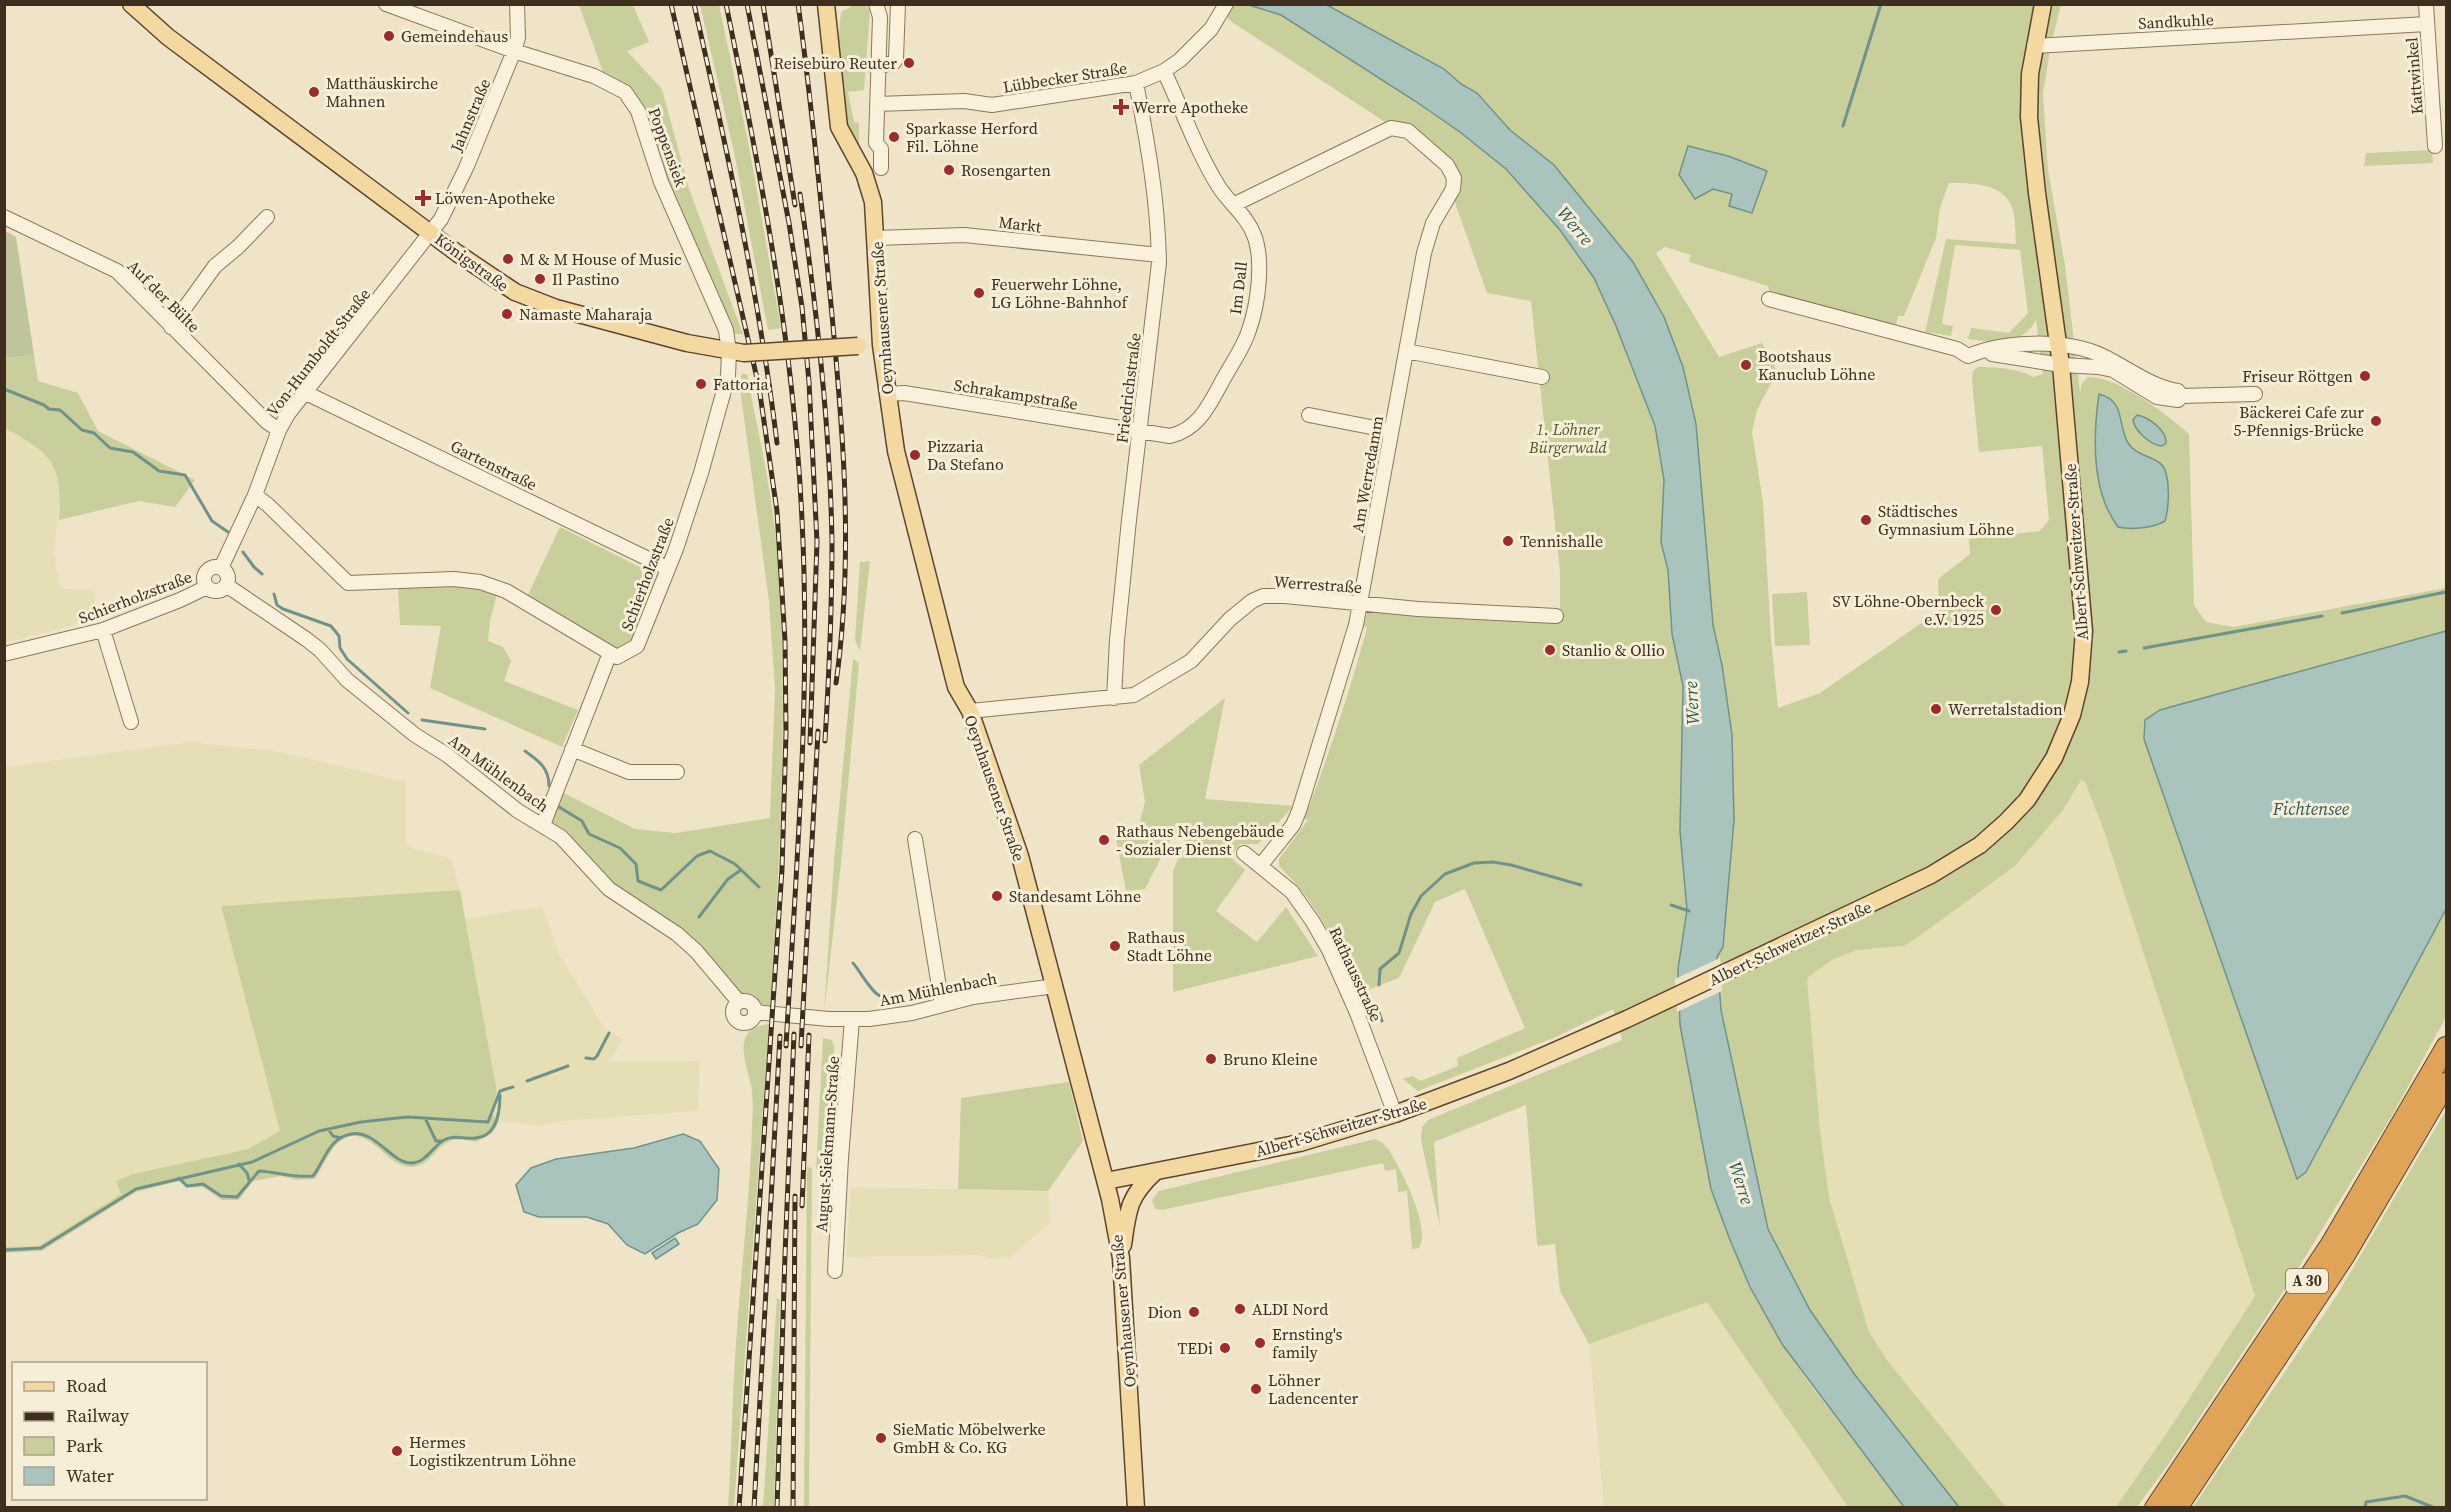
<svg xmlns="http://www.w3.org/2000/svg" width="2451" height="1512" font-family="'Source Serif 4',serif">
<rect width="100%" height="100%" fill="#f0e4c8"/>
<!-- farmland -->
<path fill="#e6deb5" d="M5 428 38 447 53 463 60 490 54 554 60 588 94 591 96 619 5 643Z
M190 742 275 751 406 782V846L451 859 460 890 221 907 280 1131 248 1149 133 1174 116 1181 122 1193 39 1246 5 1247V767Z
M2081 780 2085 782 2104 831 2255 1296 2174 1422 2116 1507H2006L1887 1360 1869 1332 1829 1197 1820 1130 1807 978 1832 960 1857 950 1904 946 1925 932 2015 866 2063 810Z
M542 906 559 954 605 1029 623 1039 609 1062 700 1061 698 1111 561 1121 541 1126 499 1121 491 1113 497 1092 466 919Z
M851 1187 1048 1191 1050 1224 1010 1257 991 1258 977 1255 846 1257Z
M1707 1302 1848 1507H1604L1589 1344Z"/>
<!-- green -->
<path fill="#c9cf9b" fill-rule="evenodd" d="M579 5H633L649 42 627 51 662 89 689 189 743 334H733L670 185 638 100 620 82 603 72Z
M700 5H719L749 146 781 328 768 330 734 152Z
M852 5H865L870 10 864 90 848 92 854 122 859 123V147C855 139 849 131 846 122 840 104 836 25 842 11L851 7Z
M1215 5H1249L1281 15 1415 101 1460 132 1506 169 1560 230 1594 278 1616 326 1655 427 1664 480 1661 542 1668 570 1672 634 1683 686 1682 753 1688 910 1678 969 1680 1025 1691 1073 1699 1131 1730 1240 1750 1287 1782 1344 1807 1380 1904 1507H1848L1707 1302 1589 1344 1560 1291 1555 1244 1538 1246 1537 1243 1526 1105 1434 1142 1440 1227 1421 1140 1422 1127 1428 1120 1622 1040 1613 1009 1556 1037 1418 1091 1403 1079 1412 1076 1421 1081 1458 1066 1457 1058 1525 1028 1465 889 1435 902 1399 978 1357 994C1337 944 1318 904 1279 866V859L1308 820 1304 819C1329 756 1349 693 1367 628L1364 626 1368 609 1560 619V571L1531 301 1487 293 1454 200 1446 170 1402 129 1391 126 1232 22Z
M1327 5H2061L2051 44 2043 93 2048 170 2065 265 2080 392 2082 383 2088 377C2116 375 2168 415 2189 434L2194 605 2206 622 2233 627 2446 588V631L2160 710 2145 720 2144 739 2297 1178 2306 1172 2446 909V1017L2393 1114 2291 1280 2168 1465 2137 1507H2116L2174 1422 2255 1296 2104 831 2085 782 2081 780 2063 810 2015 866 1925 932 1904 946 1857 950 1832 960 1807 978 1820 1130 1829 1197 1869 1332 1887 1360 2006 1507H1959L1855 1375 1810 1310 1768 1229 1721 1010 1717 957 1723 947 1734 820 1732 735 1722 665 1713 625 1696 424 1683 367 1664 317 1589 207 1554 165 1510 130 1477 93 1461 84 1444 69ZM1949 183C1971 183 2007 183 2013 211 2016 221 2015 233 2016 244L1946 239 1925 332 1951 336 1953 326 1942 324 1955 245 2020 250 2028 313 2009 333 1971 328 1968 339C1993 343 2023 346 2036 320L2043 374 2033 377C2019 368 1994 367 1978 367L1973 371 1972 382 1979 452 2042 446 2049 520 2040 531 1969 539 1970 554 1938 579 1939 611 1820 693 1778 708 1771 638 1763 502 1752 432 1757 410 1775 376V366L1762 343 1719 357 1656 253 1665 247 1691 255 1689 262 1768 286 1770 295 1893 338 1898 316H1904L1936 238 1940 208ZM2100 394C2106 401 2115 408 2119 416 2125 425 2121 436 2130 447 2141 459 2158 457 2166 471L2097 476V411Z
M2432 150 2433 163 2364 166 2366 153Z
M34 355 38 381 78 393 98 431 195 480 175 507 139 501 59 520C62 462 53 455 5 428V358Z
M742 374H747C758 432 772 491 777 549 789 702 780 857 770 1009 759 1006 752 1000 741 996L608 882 554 826 550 816 560 791 635 829 676 833 770 818 775 689 769 601 739 381Z
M560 527 662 578 635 643 618 652 527 597Z
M870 561 860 651 855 640 860 562Z
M454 586 480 589 497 594 490 621 488 641 503 647 511 661 504 681 578 710 562 747 430 688 441 626 400 625 398 587Z
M1807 592 1810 645 1775 646 1772 594Z
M853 659 859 663 841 864 824 1013 834 861Z
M1225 698 1205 799 1294 806 1258 844H1240L1230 857 1245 870 1216 911 1257 942 1286 907 1318 956 1173 992V871L1186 840 1185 835 1175 833 1171 838 1145 889 1126 891 1115 833 1138 829 1145 802 1139 765Z
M460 890 497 1092 491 1113 499 1121 492 1133 476 1142C435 1129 439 1166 411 1167 386 1169 367 1118 338 1143 330 1149 321 1170 315 1179L296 1180 281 1176 253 1181 239 1200H222L203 1187 186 1188 179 1181 136 1192 42 1251 5 1253V1247L39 1246 121 1194 116 1181 133 1174 248 1149 280 1131 221 906Z
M769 1024 734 1507H728C732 1449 732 1389 737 1330 742 1262 750 1195 752 1126 753 1114 753 1102 752 1090 748 1066 728 1029 769 1024Z
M823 1038 832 1040 834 1047 825 1171 816 1169Z
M1069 1082 1083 1141 1048 1191 958 1189 961 1098Z
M2446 1110V1507H2193L2337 1295Z
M1375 1139 1383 1143 1389 1150C1400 1168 1432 1228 1419 1248L1412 1249 1407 1191 1398 1192 1396 1169 1385 1171 1383 1163 1162 1210 1155 1209 1152 1200 1159 1191Z
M807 1167 812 1168 809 1507 804 1508Z
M777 1298 780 1300 774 1507H763Z"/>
<!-- cemetery -->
<path fill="#bfc49a" d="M5 231 16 237 34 355 5 358Z"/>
<!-- water -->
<path fill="#a9c4bc" stroke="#6f938a" stroke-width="1.5" d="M1249 5H1327L1444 69 1461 84 1477 93 1510 130 1554 165 1633 262 1664 317 1683 367 1696 424 1713 625 1722 665 1732 735 1734 820 1723 947 1717 957 1721 1010 1768 1229 1810 1310 1855 1375 1959 1507H1904L1782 1344 1750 1287 1730 1240 1711 1189 1680 1025 1678 969 1687 910 1680 831 1683 686 1672 634 1668 570 1661 542 1664 480 1655 426 1616 326 1594 278 1560 230 1506 169 1460 132 1415 101 1281 15Z
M1688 146 1728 156 1767 171 1752 213 1729 206 1732 194 1713 189 1695 199 1679 175Z
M2099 394C2126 401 2117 424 2128 443 2137 458 2160 456 2165 470 2170 484 2169 508 2165 521 2153 528 2132 530 2118 527 2091 491 2093 436 2099 394Z
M2137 415C2148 417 2167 430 2166 443L2162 446C2150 445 2135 431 2133 420Z
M2446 631V909L2306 1172 2297 1179 2144 739 2145 720 2160 710Z
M683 1134 700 1141 719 1169 717 1200 698 1224 678 1233 645 1254 627 1245 608 1224 587 1217H539L524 1212 516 1185 531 1168 556 1159 634 1148Z
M675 1238 679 1244 656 1259 652 1253Z"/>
<!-- pier -->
<path fill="#f0e4c8" d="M1720 958 1722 991 1677 1012 1675 979Z"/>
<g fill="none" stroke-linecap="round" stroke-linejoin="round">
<!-- stream -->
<path stroke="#6f938a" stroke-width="3" d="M1843 126 1881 4
M4 389 44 405 49 409 60 410 82 430 94 433 110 448 133 452 159 471 185 475 212 521 228 532
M243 552 254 567 262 574
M274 594 277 605 283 609 331 626 339 636 340 648 347 659 408 713
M2342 613 2446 592
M2144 648 2322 616
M2119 652 2126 651
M422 720 485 729
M525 751C539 761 549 768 549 786
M559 807 582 821 589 834 620 848 636 864 638 881 661 890 697 856 710 851 735 864 759 887
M1671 905 1689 911
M699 917 728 879 741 870
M853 963C860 971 873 995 881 996 887 997 895 995 901 995
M1379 985 1380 969 1399 953 1411 914 1421 896 1445 874 1474 863 1493 862 1511 865 1581 885
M918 994 935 992
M1377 1006 1382 1021
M586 1058 594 1059 597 1056 609 1033
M527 1081 568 1066
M425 1118 436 1141H441
M328 1129 333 1136 341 1138
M239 1164 247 1173 249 1180
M179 1178 187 1186 203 1184 221 1196 237 1197 259 1171C278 1172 294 1178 313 1176 325 1160 329 1138 351 1134 375 1129 391 1163 411 1163 426 1163 433 1146 444 1140 455 1134 465 1140 476 1138 497 1136 500 1111 500 1095
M4 1250 41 1248 136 1189 252 1162 319 1131 361 1122 407 1117 488 1122 500 1091 513 1087
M2365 1508 2366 1502 2405 1496 2435 1508"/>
<defs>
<path id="minor" d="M876 4 880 17 876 143 881 149V168
M2426 4 2435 146
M2034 46 2427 24
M876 68 894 62 896 59 898 4
M877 104 964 101 992 105 1136 83 1164 71 1180 60 1211 29 1226 4
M1233 205 1391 128 1408 131 1447 165 1454 178 1453 189 1433 223 1424 253 1356 625 1299 811 1293 825 1261 865
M4 217 117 271 267 422 279 430
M876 238 964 235 1159 255
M1769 299 1957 349 1968 356C2005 340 2066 339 2103 356 2128 368 2151 387 2178 391L2181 396
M171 327 215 266 238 247 267 217
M1406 351 1542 377
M1992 354 2061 365 2098 367 2113 370 2157 397 2178 400 2181 396 2255 394
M306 393 667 568
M887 394 904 393 1170 436C1200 429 1210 403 1224 378 1232 363 1244 347 1249 330 1258 305 1264 260 1254 235 1247 216 1230 204 1219 187 1197 152 1182 109 1164 71
M1309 415 1391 431
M255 495 268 505 348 583 454 579 480 582 506 591 617 657 637 646 676 549 701 473 728 376 729 352 726 330 661 182 638 111 625 92 594 76 514 51 386 4
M204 579a12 12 0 1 1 24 0a12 12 0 1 1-24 0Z
M221 568 255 495 279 430 288 414 441 219 466 168 514 51 518 38 517 4
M226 585 306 639 320 650 347 680 415 735 447 755 518 811 561 837 609 889 677 934 696 951 739 1002
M103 630 131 722
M4 654 103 630 180 600 207 587
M1114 698 1117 640 1129 520 1159 263C1158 201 1148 145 1136 83
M970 711 1134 695 1191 661 1230 619 1252 601 1263 596H1285L1418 609 1556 616
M572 749 629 772H677
M543 825 610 653
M915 839 942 1005
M1244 853 1292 892 1313 922 1329 950 1357 1013 1395 1114
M733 1012a11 11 0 1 1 22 0a11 11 0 1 1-22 0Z
M755 1012 829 1019H869L912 1013 973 997 1055 986
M835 1271 841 1158 852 1019"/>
<path id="major" d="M131 4 168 37 457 253 515 292 556 308 687 343 744 353
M826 4 839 127 864 173 873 202 881 345 896 451 956 687 970 711 1020 856 1110 1199 1121 1258 1136 1508
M1106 1181 1300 1143 1395 1114 1509 1071 1627 1019 1931 875 1980 845 2006 822 2027 800 2054 758 2072 715 2080 682 2084 631 2061 365 2037 193 2029 117 2030 74 2043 4
M1123 1245C1128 1210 1128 1197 1155 1172"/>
<path id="highway" d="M2155 1508 2331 1244 2446 1047
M2177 1508 2345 1255 2446 1083"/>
</defs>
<!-- minor casing -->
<use href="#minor" stroke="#8d765c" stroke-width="16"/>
<!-- major casing -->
<use href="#major" stroke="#5b4430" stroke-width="19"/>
<!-- highway casing -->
<use href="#highway" stroke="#5b4430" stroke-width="22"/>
<!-- minor -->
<use href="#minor" stroke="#faf1dc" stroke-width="14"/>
<!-- major -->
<use href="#major" stroke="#f3d9a0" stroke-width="16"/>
<!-- highway -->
<use href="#highway" stroke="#e0a458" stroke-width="20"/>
<defs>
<path id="rail" d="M671 4 759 387 777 511 785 641 786 733 782 869 739 1508
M694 4C727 150 759 295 777 443
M726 4C761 175 794 345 802 520 811 695 796 871 786 1046
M747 4 789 223 802 307 809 382 817 542 810 743
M763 4 795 205
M798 4C811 97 820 191 829 284 842 417 855 550 836 683
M800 194C817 310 830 425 832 542 832 609 829 675 825 741
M801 1046 818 731
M802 1206 809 1035
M754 1508 780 1036
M777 1508 785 1255 794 1034
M793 1508 795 1196"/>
</defs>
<!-- rail casing -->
<use href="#rail" stroke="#3d2e20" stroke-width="5"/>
<!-- rail -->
<use href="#rail" stroke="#f7eed8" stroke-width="3" stroke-dasharray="9" stroke-linecap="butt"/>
<defs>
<path id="major-bridge" d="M744 353 858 346"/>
</defs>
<!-- major-bridge casing -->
<use href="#major-bridge" stroke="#5b4430" stroke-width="19" stroke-linecap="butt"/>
<!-- major-bridge -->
<use href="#major-bridge" stroke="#f3d9a0" stroke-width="16"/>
</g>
<!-- markers -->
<g fill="#9e2a2b" stroke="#f7eed8" stroke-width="2">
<circle cx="389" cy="36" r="6"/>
<circle cx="909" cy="63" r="6"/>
<circle cx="314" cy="92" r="6"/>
<path d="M1118 98h6v6h6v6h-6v6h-6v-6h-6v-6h6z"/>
<circle cx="894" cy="137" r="6"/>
<circle cx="949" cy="170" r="6"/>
<path d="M420 189h6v6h6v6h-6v6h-6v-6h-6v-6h6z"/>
<circle cx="508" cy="259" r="6"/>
<circle cx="540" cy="279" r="6"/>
<circle cx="979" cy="293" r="6"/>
<circle cx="507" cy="314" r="6"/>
<circle cx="1746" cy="365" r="6"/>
<circle cx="2365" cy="376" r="6"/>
<circle cx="701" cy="384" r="6"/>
<circle cx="2376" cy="421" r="6"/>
<circle cx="915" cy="455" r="6"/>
<circle cx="1866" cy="520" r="6"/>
<circle cx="1508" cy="541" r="6"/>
<circle cx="1996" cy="610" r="6"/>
<circle cx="1550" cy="650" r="6"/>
<circle cx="1936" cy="709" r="6"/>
<circle cx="1104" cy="840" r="6"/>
<circle cx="997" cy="896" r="6"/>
<circle cx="1115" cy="946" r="6"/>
<circle cx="1211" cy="1059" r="6"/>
<circle cx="1240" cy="1309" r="6"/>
<circle cx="1194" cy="1312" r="6"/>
<circle cx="1260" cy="1343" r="6"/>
<circle cx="1225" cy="1348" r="6"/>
<circle cx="1256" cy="1389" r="6"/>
<circle cx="881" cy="1438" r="6"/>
<circle cx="397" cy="1451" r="6"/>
</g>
<g text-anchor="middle" stroke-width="6" stroke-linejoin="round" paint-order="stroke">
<!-- shield labels -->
<rect fill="#f7eed8" stroke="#756857" stroke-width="1.5" x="2286" y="1269" width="42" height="24" rx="4.5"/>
<g font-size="15" font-weight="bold" fill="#3d2e20">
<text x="2307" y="1286">A 30</text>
</g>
<!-- street labels -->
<g font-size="16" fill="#3d2e20" stroke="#f7eed8">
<text transform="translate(2176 21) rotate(-3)" y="6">Sandkuhle</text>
<text transform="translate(2414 76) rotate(-94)" y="6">Kattwinkel</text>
<text transform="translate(1065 77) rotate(-9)" y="6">Lübbecker Straße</text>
<text transform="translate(470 115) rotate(-67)" y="6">Jahnstraße</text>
<text transform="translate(668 147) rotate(70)" y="6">Poppensiek</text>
<text transform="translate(1020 224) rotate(7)" y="6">Markt</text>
<text transform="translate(472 262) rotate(36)" y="6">Königstraße</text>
<text transform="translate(1238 288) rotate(-83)" y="6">Im Dall</text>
<text transform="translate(164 296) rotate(45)" y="6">Auf der Bülte</text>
<text transform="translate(882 318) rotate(-94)" y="6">Oeynhausener Straße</text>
<text transform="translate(318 352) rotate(-52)" y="6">Von-Humboldt-Straße</text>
<text transform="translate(1128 388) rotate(-83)" y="6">Friedrichstraße</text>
<text transform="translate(1016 394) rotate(9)" y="6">Schrakampstraße</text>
<text transform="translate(494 465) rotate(26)" y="6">Gartenstraße</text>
<text transform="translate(1367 474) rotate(-80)" y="6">Am Werredamm</text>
<text transform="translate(2076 552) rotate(-94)" y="6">Albert-Schweitzer-Straße</text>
<text transform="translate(647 574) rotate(-69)" y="6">Schierholzstraße</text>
<text transform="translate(1318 584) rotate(4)" y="6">Werrestraße</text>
<text transform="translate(135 597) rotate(-21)" y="6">Schierholzstraße</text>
<text transform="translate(499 773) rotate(36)" y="6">Am Mühlenbach</text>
<text transform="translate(995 788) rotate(71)" y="6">Oeynhausener Straße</text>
<text transform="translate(1790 943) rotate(-25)" y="6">Albert-Schweitzer-Straße</text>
<text transform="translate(1356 974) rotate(65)" y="6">Rathausstraße</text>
<text transform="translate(938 989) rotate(-11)" y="6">Am Mühlenbach</text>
<text transform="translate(1341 1127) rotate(-16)" y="6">Albert-Schweitzer-Straße</text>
<text transform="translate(827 1144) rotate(-86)" y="6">August-Siekmann-Straße</text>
<text transform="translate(1123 1311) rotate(-95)" y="6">Oeynhausener Straße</text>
</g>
<!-- poi labels -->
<g font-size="16" fill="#3d2e20" stroke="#f7eed8" text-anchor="start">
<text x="401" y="42">Gemeindehaus</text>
<text x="897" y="69" text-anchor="end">Reisebüro Reuter</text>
<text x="326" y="89">Matthäuskirche<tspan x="326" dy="18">Mahnen</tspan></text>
<text x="1133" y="113">Werre Apotheke</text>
<text x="906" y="134">Sparkasse Herford<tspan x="906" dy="18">Fil. Löhne</tspan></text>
<text x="961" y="176">Rosengarten</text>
<text x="435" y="204">Löwen-Apotheke</text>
<text x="520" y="265">M &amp; M House of Music</text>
<text x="552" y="285">Il Pastino</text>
<text x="991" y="290">Feuerwehr Löhne,<tspan x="991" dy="18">LG Löhne-Bahnhof</tspan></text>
<text x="519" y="320">Namaste Maharaja</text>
<text x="1758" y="362">Bootshaus<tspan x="1758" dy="18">Kanuclub Löhne</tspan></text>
<text x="2353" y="382" text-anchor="end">Friseur Röttgen</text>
<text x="713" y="390">Fattoria</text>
<text x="2364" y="418" text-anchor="end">Bäckerei Cafe zur<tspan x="2364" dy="18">5-Pfennigs-Brücke</tspan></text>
<text x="927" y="452">Pizzaria<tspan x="927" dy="18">Da Stefano</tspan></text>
<text x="1878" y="517">Städtisches<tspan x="1878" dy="18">Gymnasium Löhne</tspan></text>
<text x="1520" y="547">Tennishalle</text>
<text x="1984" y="607" text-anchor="end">SV Löhne-Obernbeck<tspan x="1984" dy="18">e.V. 1925</tspan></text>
<text x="1562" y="656">Stanlio &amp; Ollio</text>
<text x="1948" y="715">Werretalstadion</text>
<text x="1116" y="837">Rathaus Nebengebäude<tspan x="1116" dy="18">- Sozialer Dienst</tspan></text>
<text x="1009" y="902">Standesamt Löhne</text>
<text x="1127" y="943">Rathaus<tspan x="1127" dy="18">Stadt Löhne</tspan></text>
<text x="1223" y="1065">Bruno Kleine</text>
<text x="1252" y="1315">ALDI Nord</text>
<text x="1182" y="1318" text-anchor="end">Dion</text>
<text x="1272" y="1340">Ernsting's<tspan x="1272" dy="18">family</tspan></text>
<text x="1213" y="1354" text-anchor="end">TEDi</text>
<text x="1268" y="1386">Löhner<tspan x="1268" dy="18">Ladencenter</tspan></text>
<text x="893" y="1435">SieMatic Möbelwerke<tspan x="893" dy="18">GmbH &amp; Co. KG</tspan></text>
<text x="409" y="1448">Hermes<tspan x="409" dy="18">Logistikzentrum Löhne</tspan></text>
</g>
<!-- park labels -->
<g font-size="16" font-style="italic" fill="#4d5a26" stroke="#f7eed8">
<text x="1568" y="435">1. Löhner<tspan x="1568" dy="18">Bürgerwald</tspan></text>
</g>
<!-- water labels -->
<g font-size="18" font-style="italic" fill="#2f5d5a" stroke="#f7eed8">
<text transform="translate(1575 226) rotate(50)" y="6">Werre</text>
<text transform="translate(1692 703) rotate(-93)" y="6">Werre</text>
<text x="2311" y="815">Fichtensee</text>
<text transform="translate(1741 1183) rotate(72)" y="6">Werre</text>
</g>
</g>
<!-- border -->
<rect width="2451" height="1512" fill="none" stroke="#3d2e20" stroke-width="12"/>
<!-- legend -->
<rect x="12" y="1362" width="195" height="138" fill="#f7eed8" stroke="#ada18e" stroke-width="1.5"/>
<rect x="24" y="1382" width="30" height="9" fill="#f3d9a0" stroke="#ada18e" stroke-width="1.5"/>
<text x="66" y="1392" font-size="18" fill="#3d2e20">Road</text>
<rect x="24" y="1412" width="30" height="9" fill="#3d2e20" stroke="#ada18e" stroke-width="1.5"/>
<text x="66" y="1422" font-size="18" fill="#3d2e20">Railway</text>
<rect x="24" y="1437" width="30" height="18" fill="#c9cf9b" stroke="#ada18e" stroke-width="1.5"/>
<text x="66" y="1452" font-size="18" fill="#3d2e20">Park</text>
<rect x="24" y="1467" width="30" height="18" fill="#a9c4bc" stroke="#ada18e" stroke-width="1.5"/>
<text x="66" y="1482" font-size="18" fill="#3d2e20">Water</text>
</svg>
